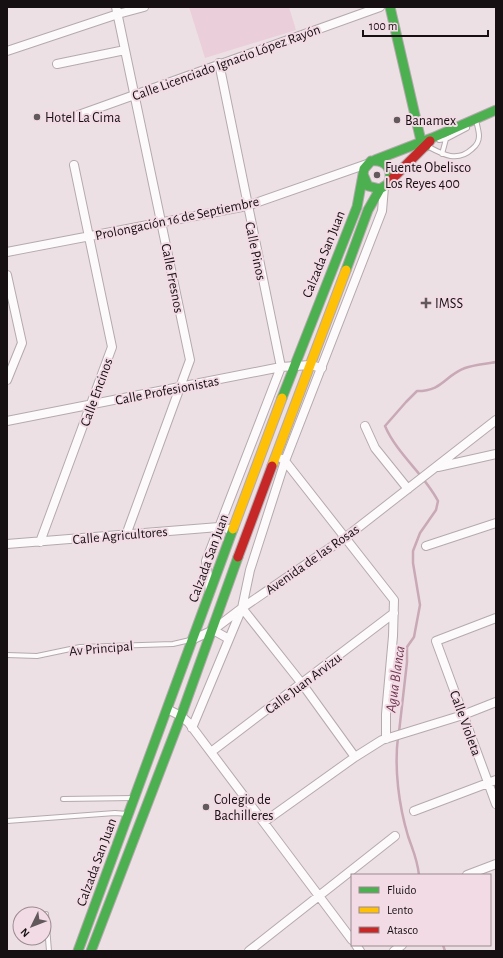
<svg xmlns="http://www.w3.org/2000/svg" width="503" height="958" font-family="'Alegreya Sans',sans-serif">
<rect width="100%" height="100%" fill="#ede0e5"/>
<!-- green -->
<path fill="#eaced9" d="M189 7H289L296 30 205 58Z"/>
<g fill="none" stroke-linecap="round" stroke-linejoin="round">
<!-- stream -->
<path stroke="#c9a9b6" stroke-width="2.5" d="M399 732 407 662V647L414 637 420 605 413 563V551L420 533 436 510 438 501C424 474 397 454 385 426L406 402 417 391C443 391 444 376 465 368 474 365 486 364 496 362
M398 737C394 769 399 806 408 836 413 851 417 858 419 875
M443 945 445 951"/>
<defs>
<path id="lane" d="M439 140 446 139 467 128
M427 146C442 154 457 163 472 149 476 146 479 141 479 136 479 131 477 125 476 120
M442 154 446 139
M7 655 37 656 80 647 173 644 190 640
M63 799 134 798
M7 821 115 813 128 814
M46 914 49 951"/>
<path id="street" d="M116 7 190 360 126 535
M7 51 118 14 144 7
M219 63 281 367
M57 64 125 50
M73 117 380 7
M7 252 247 206 367 164
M7 275 22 343 7 380
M7 421 281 367 310 365 322 368
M365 426 375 448 408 489
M282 459 285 461 394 600 393 636 386 714V739
M438 467 496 454
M40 542 112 347 74 165
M7 544 219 527 233 530
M426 546 496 523
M210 592 206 561 281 367
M242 608 303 685 355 757
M496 618 436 641 496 804
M213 630 229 639
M194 639 213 630 242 608 346 537 496 420
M167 709 181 716 189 723 352 940
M192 728 242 608 250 570 285 461 382 211 384 187
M211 752 394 613
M414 811 496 780
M264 822 355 757 382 740 463 715 496 702
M467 875 496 864
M356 945 360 951
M249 951 395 836
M394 951 402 945"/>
<path id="fast" d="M390 7 421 141 426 146
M375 160 432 138 496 110
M346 270 368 210 380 189
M282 398 357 207 364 169 371 161C386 159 394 170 388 184L380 189 368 186 363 174
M78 951 233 529
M91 951 181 716 238 557"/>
<path id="slow" d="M272 466 346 270
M233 529 282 398"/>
<path id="jam" d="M391 180 430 141
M238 557 272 466"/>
</defs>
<!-- lane casing -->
<use href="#lane" stroke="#b4aaae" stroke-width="6"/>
<!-- street casing -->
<use href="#street" stroke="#b4aaae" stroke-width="10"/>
<!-- fast casing -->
<use href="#fast" stroke="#b4aaae" stroke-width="11"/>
<!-- slow casing -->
<use href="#slow" stroke="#b4aaae" stroke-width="11"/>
<!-- jam casing -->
<use href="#jam" stroke="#b4aaae" stroke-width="11"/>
<!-- lane -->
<use href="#lane" stroke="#fcfafb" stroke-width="4"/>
<!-- street -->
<use href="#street" stroke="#fcfafb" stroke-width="8"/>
<!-- fast -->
<use href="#fast" stroke="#4caf50" stroke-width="9"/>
<!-- slow -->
<use href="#slow" stroke="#ffc107" stroke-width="9"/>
<!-- jam -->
<use href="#jam" stroke="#c62828" stroke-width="9"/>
</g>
<!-- markers -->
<g fill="#62595c" stroke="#f2dbe4" stroke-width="1.5">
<circle cx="37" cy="117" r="4"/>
<circle cx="397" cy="120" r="4"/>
<circle cx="377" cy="175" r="4"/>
<path d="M424 297h4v4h4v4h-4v4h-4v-4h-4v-4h4z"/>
<circle cx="206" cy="807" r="4"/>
</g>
<g text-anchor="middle" stroke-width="4" stroke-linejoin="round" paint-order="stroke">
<!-- street labels -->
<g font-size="14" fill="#171013" stroke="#f2dbe4">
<text transform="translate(226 62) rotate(-20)" y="5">Calle Licenciado Ignacio López Rayón</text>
<text transform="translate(177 218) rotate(-12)" y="5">Prolongación 16 de Septiembre</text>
<text transform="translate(256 251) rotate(78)" y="5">Calle Pinos</text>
<text transform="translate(323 254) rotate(-68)" y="5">Calzada San Juan</text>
<text transform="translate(173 278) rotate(79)" y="5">Calle Fresnos</text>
<text transform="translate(167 390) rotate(-11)" y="5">Calle Profesionistas</text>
<text transform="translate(96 392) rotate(-70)" y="5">Calle Encinos</text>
<text transform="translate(120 535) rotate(-5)" y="5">Calle Agricultores</text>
<text transform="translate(208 558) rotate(-70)" y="5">Calzada San Juan</text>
<text transform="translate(312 559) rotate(-35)" y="5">Avenida de las Rosas</text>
<text transform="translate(101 648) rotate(-5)" y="5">Av Principal</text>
<text transform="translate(303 683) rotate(-37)" y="5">Calle Juan Arvizu</text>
<text transform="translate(466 723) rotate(70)" y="5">Calle Violeta</text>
<text transform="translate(96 862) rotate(-70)" y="5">Calzada San Juan</text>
</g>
<!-- poi labels -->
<g font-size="14" fill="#171013" stroke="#f2dbe4" text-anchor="start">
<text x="45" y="122">Hotel La Cima</text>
<text x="405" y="125">Banamex</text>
<text x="385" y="172">Fuente Obelisco<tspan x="385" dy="16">Los Reyes 400</tspan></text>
<text x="435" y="308">IMSS</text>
<text x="214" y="804">Colegio de<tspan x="214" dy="16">Bachilleres</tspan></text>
</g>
<!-- water labels -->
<g font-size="15" font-style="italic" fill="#703952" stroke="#f2dbe4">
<text transform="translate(395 679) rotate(-82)" y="5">Agua Blanca</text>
</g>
</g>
<!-- border -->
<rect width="503" height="958" fill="none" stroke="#171013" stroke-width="16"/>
<!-- legend -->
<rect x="351" y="874" width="140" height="72" fill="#f2dbe4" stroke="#9a8a90"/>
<rect x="359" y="887" width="20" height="6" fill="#4caf50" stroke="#9a8a90"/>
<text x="387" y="894" font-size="12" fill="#171013">Fluido</text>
<rect x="359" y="907" width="20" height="6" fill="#ffc107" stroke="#9a8a90"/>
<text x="387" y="914" font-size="12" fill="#171013">Lento</text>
<rect x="359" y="927" width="20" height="6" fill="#c62828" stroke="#9a8a90"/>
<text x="387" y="934" font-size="12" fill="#171013">Atasco</text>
<!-- north arrow -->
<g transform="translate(32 926) rotate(227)"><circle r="19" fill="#f2dbe4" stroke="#9a8a90"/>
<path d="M0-3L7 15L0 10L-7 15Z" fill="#62595c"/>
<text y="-6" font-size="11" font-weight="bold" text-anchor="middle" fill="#171013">N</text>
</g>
<!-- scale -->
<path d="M363 30v6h125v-6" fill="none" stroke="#171013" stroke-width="2"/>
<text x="369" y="30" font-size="12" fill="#171013" stroke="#f2dbe4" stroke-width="3" paint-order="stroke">100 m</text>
</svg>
